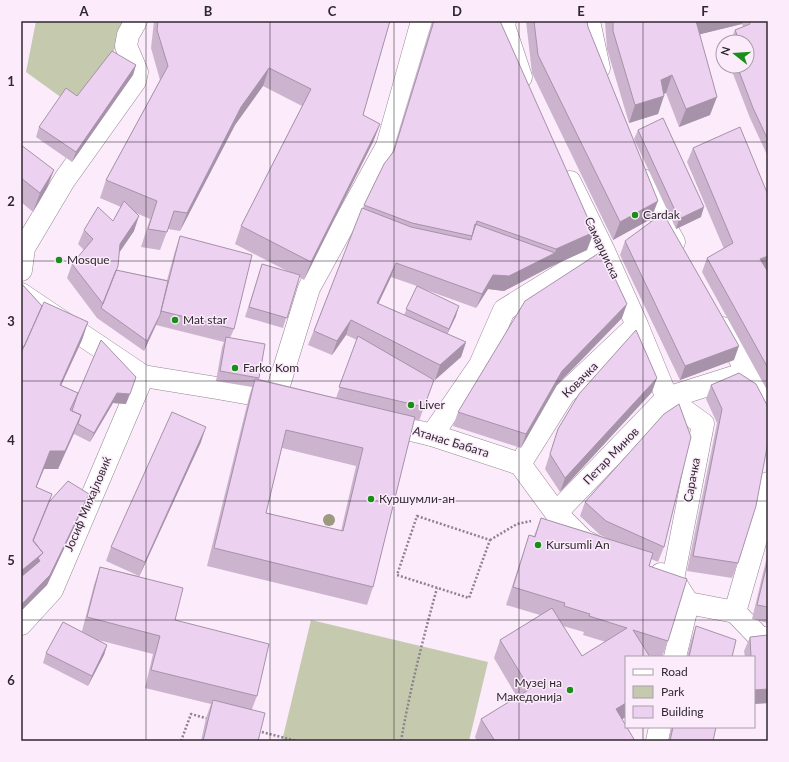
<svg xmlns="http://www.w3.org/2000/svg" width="789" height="762" font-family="Lato,sans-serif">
<rect width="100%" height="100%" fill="#fbebfb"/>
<!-- green -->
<path fill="#c5caaf" d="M36 21H130L108 61 73 106 26 72Z
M311 620 488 662 469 741H282Z"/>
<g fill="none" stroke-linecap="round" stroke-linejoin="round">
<defs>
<path id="pedestrian" d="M505 21 504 26 521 77
M589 21 599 68
M643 180 665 226 674 242
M570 182 603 249 637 325 667 398
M723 328 768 411
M667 398 703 424 673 579
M432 435 480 365 504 310 603 249
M520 464 564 394 637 325
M556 513 667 398 743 374
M688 603 735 612 760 638H768
M735 612 758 532 768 483"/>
<path id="minor" d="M21 270 24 248 65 179 135 81 137 72 126 46 128 35 136 21
M21 294 143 376 217 388 279 399
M275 398 309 288 387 146 422 21
M382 423 432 435 520 464 556 513 583 540 593 545
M661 574 673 579 688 603 675 657
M21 624 52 590 143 376
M657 741 660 727"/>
</defs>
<!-- pedestrian casing -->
<use href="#pedestrian" stroke="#958694" stroke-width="23"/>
<!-- minor casing -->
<use href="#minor" stroke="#958694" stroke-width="23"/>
<!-- path -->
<path stroke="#8d828d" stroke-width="2.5" stroke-dasharray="2 2" stroke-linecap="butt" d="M417 516 490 540 469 598 397 575Z
M490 540 517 524 531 521
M258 731 297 741
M181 741 191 714 209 719
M401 741C410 689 423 639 437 588"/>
<!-- pedestrian -->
<use href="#pedestrian" stroke="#fff" stroke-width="22"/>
<!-- minor -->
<use href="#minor" stroke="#fff" stroke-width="22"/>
</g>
<!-- trees -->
<circle fill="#9c997f" cx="329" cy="520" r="6"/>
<!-- wall -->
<path fill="#ccb4cf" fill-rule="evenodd" d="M154 21H390L363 115 380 124 373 142 304 280 299 277 283 328 245 317 262 264 289 272 235 244 241 226 302 106 263 86 235 125 180 231 168 229 160 250 141 247 150 219 136 213 134 231 119 252 116 270 167 280 175 251 180 236 234 329 230 338 259 378V379L336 398 357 340 346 335 332 355 308 345 364 205 392 153 432 21H500L587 250 550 267 504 291 488 289 476 308 418 287 456 316 447 334 466 342 461 357 435 380 422 373 424 407 419 421 414 420 373 587 367 605 207 566 249 397 252 387 216 381 222 347 224 342 156 325 144 351 97 318 67 278 72 264 84 250 78 244 84 230 113 221 121 207 100 198 106 180 160 80 151 48ZM391 277 417 286 404 315 378 304ZM282 448 356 466 341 531 266 513Z
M526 21H587L588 27 651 219 613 240 532 73Z
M605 21H768V157L750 118 730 66H747V42H732L731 40 735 30 743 27 742 24 700 34 710 115 679 127 666 93 664 94 658 114 629 123 607 49Z
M136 65 133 75 72 162 36 137 39 127 77 96Z
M638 130 701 217 676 229 634 139Z
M21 145 47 188 33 212 21 202Z
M693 148 768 268 766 269 768 272V392L702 272 707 258 724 249 687 162Z
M625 241 734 360 680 380 620 255Z
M21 283 42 306 88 322 82 340 61 385 78 393 126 404 113 403 90 442 74 434 58 469H44L36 487 52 494 49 502 89 494 85 504 47 585 21 611Z
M622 318 557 385 521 448 453 426 458 412Z
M711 385 768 442 738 563 732 578 687 571 717 423 706 399Z
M652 392 560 492 545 469 553 444 558 429Z
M201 442 139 577 175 620 257 696 252 709 258 741H201L206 718 211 704 145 688 153 654 98 640 107 645 104 655 88 686 43 663 46 653 82 631 94 585 100 567 139 576 106 561 111 547Z
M585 502 664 547 658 562 651 559 649 566 668 641 662 657H655L648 655 622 719 635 741H477L475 737 481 719 517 697 494 658 500 640 540 615 506 605 523 553 529 535 534 536 541 518 607 538 600 535 580 516ZM563 626 584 632 583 635 606 642 582 656Z
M768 552V623L752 619Z
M696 626 732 657H687L691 641Z
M750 637 768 703 754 704V657H745L744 651Z
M671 727H716L713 741H668Z"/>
<!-- shaded-wall -->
<path fill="#a692a9" d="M695 21H743L742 24 689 37Z
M136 65 133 75 72 162 76 152Z
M269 68 263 86 235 125 180 231 187 213 241 107Z
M672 75 666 93 655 98 661 80Z
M664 96 658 114 629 123 635 105Z
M717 97 710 115 679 127 686 109Z
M380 124 373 142 304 280 311 262Z
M54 170 47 188 33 212 40 193Z
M658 201 651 219 613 240 620 222Z
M704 207 701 217 676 229 679 219Z
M139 216 134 231 115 259 120 244Z
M594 232 587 250 550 267 504 291 488 289 476 308 482 294 493 275 555 253 556 249Z
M768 256V268L755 274 760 259Z
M396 263 391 277 372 317 377 303Z
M627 304 622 318 557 385 521 448 526 434 562 371Z
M459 306 456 316 445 339 449 329Z
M160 315 156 325 144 351 147 341Z
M351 320 346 335 332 355 337 341Z
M88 322 82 340 53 403 60 385Z
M466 342 461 357 435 380 440 365Z
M739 346 734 360 680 380 685 366Z
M657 378 652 392 560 492 565 478Z
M117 393 130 394 126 404 113 403 90 442 94 433Z
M81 415 74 433 58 469H44L29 505 50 451Z
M206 427 201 442 139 577 145 562Z
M89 494 85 504 47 585 21 611V605Z
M43 553 37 571 21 584V571Z
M107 645 104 655 88 686 92 676Z
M768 689V703L754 704V690Z
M626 703V717L609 727 616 709Z"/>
<!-- building -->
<path fill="#edd1f1" stroke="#a692a9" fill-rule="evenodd" d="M158 21H390L363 115 380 124 311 262 241 226 311 89 269 68 241 107 187 213 174 211 167 232 148 229 157 201 106 180 168 66 157 30Z
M434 21H500L594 232 556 249 477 221 472 236 412 223 364 205 384 164 394 151Z
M534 21H587L588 27 658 201 620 222 538 55Z
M613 21H696L717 97 686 109 672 75 661 80 664 96 635 105 613 31Z
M749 21H768V140L753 108 737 66H747V42H740L735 30 750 24Z
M112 51 136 65 76 152 39 127 66 88 77 96Z
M663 118 704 207 679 219 638 130Z
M740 127 768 195V256L760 259 768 272V368L707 258 733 243 693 148Z
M21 145 54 170 40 193 21 178Z
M124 201 139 216 120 244 118 266 103 304 72 264 93 239 84 230 98 207 113 221Z
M362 208 411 227 471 240 475 224 555 253 509 276 493 275 482 294 396 263 377 303 466 342 440 365 351 320 337 341 314 331Z
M663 213 739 346 685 366 625 241Z
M180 236 252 255 234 329 161 311Z
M602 251 627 304 562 371 526 434 458 412 525 301Z
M262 264 300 275 287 318 249 307Z
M116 270 168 281 160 315 147 341 101 308Z
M21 283 42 306 24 347 21 345Z
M417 286 459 306 449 329 406 309Z
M44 302 88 322 60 385 78 393 70 410 81 415 65 451H50L36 487 52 494 33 540 43 553 21 571V353Z
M636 330 657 378 565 478 550 454 558 429 579 394Z
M358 336 434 380 424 407 339 387Z
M226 337 265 344 259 378 220 371Z
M101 340 136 377 130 394 117 393 94 433 78 424 81 415 72 411 77 396Z
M739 373 756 384 768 407V442L756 506 738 563 693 556 722 409 711 385Z
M255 379 415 417 373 587 214 548ZM286 430 363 448 343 531 266 513Z
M679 404 691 437 664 547 606 521 585 502 664 414Z
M172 412 206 427 145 562 111 547Z
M68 481 89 494 50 575 21 605V577L40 561 38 558 43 553 33 541 49 502Z
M541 518 653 553 649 566 687 579 668 641 633 630 650 657H626V703L616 709 635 741H495L481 719 530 689 500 640 552 608 582 656 627 628 589 616 590 614 564 606 565 603 513 587 529 535 535 537Z
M768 560V607L757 605Z
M100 567 183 588 175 620 269 644 257 696 151 670 160 636 87 617Z
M63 622 107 645 92 676 46 653Z
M696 626 736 640 732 657H689Z
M768 635V689L754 690V657H751L750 637Z
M213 700 265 713 258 741H203Z
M673 727H716L713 741H670Z"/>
<!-- grid -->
<path fill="none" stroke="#2f292f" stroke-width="1" stroke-opacity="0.55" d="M146 21V741M270 21V741M394 21V741M519 21V741M643 21V657M21 142H768M21 261H768M21 381H768M21 501H768M21 620H768M643 727V741"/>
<!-- markers -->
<g fill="#198f19" stroke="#fbebfb" stroke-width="1.5">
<circle cx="635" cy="215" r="4"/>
<circle cx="59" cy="260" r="4"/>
<circle cx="175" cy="320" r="4"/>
<circle cx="235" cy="368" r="4"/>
<circle cx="411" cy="405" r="4"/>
<circle cx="371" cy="499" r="4"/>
<circle cx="538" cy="545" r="4"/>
<circle cx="570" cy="690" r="4"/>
</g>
<g text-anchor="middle" stroke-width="3" stroke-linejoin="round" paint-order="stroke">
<!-- poi labels -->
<g font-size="12" fill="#2f292f" stroke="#fbebfb" text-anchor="start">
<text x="643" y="219">Cardak</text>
<text x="67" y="264">Mosque</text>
<text x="183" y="324">Mat star</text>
<text x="243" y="372">Farko Kom</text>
<text x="419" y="409">Liver</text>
<text x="379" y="503">Куршумли-ан</text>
<text x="546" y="549">Kursumli An</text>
<text x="562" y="687" text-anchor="end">Музеј на<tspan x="562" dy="14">Македонија</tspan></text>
</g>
<!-- street labels -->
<g font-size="12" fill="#2f292f" stroke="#fbebfb">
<text transform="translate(602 248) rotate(65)" y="4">Самарџиска</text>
<text transform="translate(580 380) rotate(-45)" y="4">Ковачка</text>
<text transform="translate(451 442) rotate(17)" y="4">Атанас Бабата</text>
<text transform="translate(611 456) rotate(-46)" y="4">Петар Минов</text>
<text transform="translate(692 480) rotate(-79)" y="4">Сарачка</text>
<text transform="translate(88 504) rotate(-67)" y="4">Јосиф Михајловиќ</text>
</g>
</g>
<!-- border -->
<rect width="789" height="762" fill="none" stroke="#fbebfb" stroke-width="44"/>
<!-- legend -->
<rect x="625" y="656" width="130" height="72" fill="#fbebfb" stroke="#a99da9"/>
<rect x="633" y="669" width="20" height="6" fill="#ffffff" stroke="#a99da9"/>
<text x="661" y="676" font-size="12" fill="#2f292f">Road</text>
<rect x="633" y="686" width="20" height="12" fill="#c5caaf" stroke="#a99da9"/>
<text x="661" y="696" font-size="12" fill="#2f292f">Park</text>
<rect x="633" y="706" width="20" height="12" fill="#edd1f1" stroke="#a99da9"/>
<text x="661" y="716" font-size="12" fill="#2f292f">Building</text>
<!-- north arrow -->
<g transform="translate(735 54) rotate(287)"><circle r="19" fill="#fbebfb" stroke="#a99da9"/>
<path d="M0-3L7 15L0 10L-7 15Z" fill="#198f19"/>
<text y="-6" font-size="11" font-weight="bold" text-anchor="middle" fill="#2f292f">N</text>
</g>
<rect x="22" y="22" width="745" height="718" fill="none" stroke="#2f292f" stroke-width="1.5"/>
<g font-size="13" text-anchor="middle" font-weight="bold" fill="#2f292f">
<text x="84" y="16">A</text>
<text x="208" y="16">B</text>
<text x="332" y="16">C</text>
<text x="457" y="16">D</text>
<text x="581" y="16">E</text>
<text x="705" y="16">F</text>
<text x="11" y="86">1</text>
<text x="11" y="206">2</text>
<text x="11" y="326">3</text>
<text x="11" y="445">4</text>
<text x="11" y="565">5</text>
<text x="11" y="685">6</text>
</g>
</svg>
